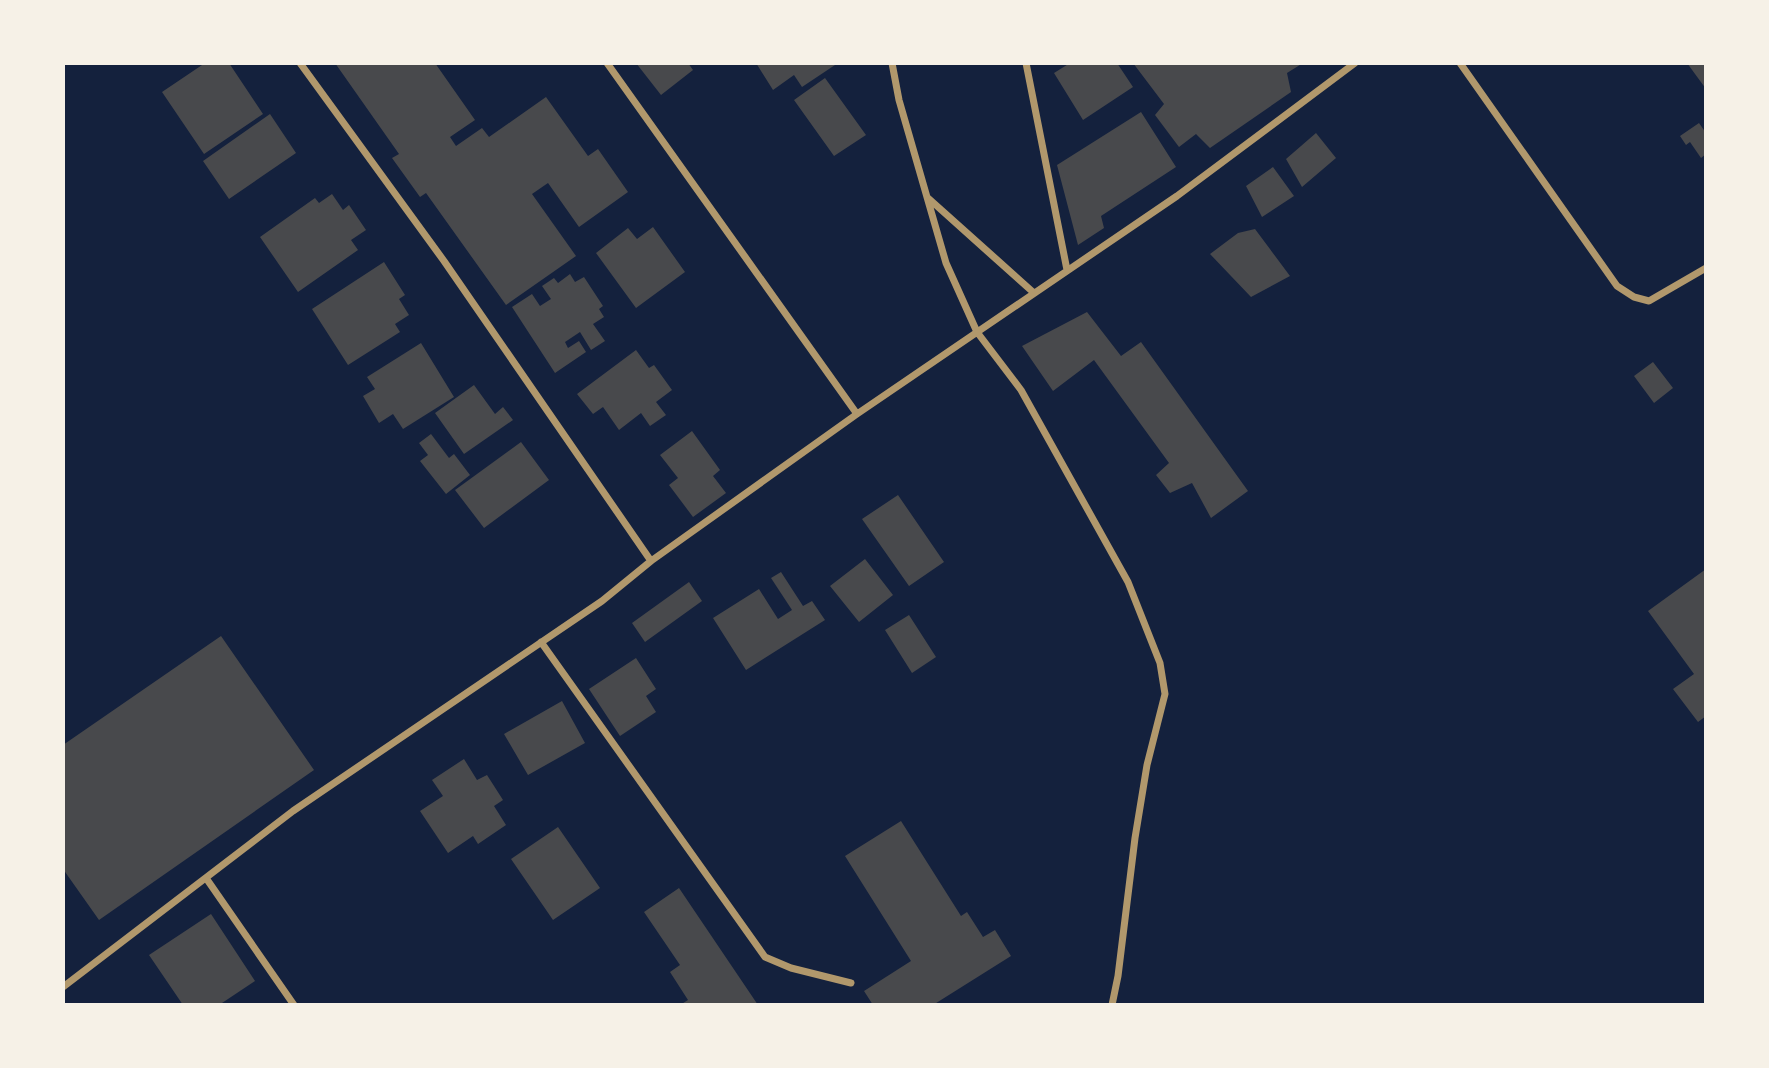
<svg xmlns="http://www.w3.org/2000/svg" width="1769" height="1068" font-family="'PT Sans Narrow',sans-serif">
<rect width="100%" height="100%" fill="#14213d"/>
<!-- building -->
<path fill="#48494c" d="M205 63H229L263 114 204 154 162 92Z
M335 63H435L475 120 450 137 456 146 482 128 489 137 546 97 588 156 598 149 628 192 579 227 548 183 532 194 576 256 506 305 426 193 420 197 392 158 399 154Z
M636 63H688L693 70 661 95Z
M756 63H838L802 87 794 75 773 90Z
M1070 63H1117L1133 87 1083 120 1054 73Z
M1133 63H1303L1287 73 1291 92 1210 148 1196 134 1179 147 1155 115 1164 104Z
M1687 63H1706V89Z
M825 78 866 135 834 156 794 100Z
M1141 112 1176 167 1101 216 1104 228 1078 245 1057 165Z
M270 114 296 153 229 199 203 161Z
M1699 123 1706 133V154L1701 158 1690 142 1686 145 1680 136Z
M1316 133 1336 158 1302 187 1286 159Z
M1273 167 1294 196 1262 217 1246 186Z
M332 194 343 210 349 205 366 230 351 240 358 250 298 292 260 237 315 198 319 203Z
M653 227 685 272 636 308 596 253 628 228 637 239Z
M1255 229 1290 276 1251 297 1210 254 1238 233Z
M384 262 405 295 399 299 409 315 395 324 400 332 348 365 312 309Z
M570 274 575 282 584 277 603 306 599 309 604 317 593 324 605 341 591 350 580 332 565 342 568 348 579 341 586 352 555 373 512 307 532 294 540 306 551 299 542 286 554 278 558 283Z
M1087 312 1121 356 1141 342 1248 491 1211 518 1192 483 1170 493 1156 475 1169 463 1094 360 1053 391 1022 346Z
M421 343 454 397 403 429 393 414 379 423 363 396 375 389 367 377Z
M636 350 649 368 654 365 672 390 656 402 666 415 650 426 641 413 619 430 603 407 593 414 577 394Z
M1653 362 1673 388 1654 403 1634 376Z
M474 385 495 414 503 407 513 420 464 454 435 413Z
M692 431 720 470 713 476 726 493 693 517 669 485 678 478 660 455Z
M431 434 449 458 454 454 470 475 446 494 420 461 428 455 419 443Z
M521 442 549 480 484 528 455 490Z
M898 495 944 562 909 586 862 519Z
M865 559 893 595 859 622 830 586Z
M1706 569V716L1698 722 1673 689 1694 674 1648 611Z
M781 572 803 606 812 601 825 620 746 670 713 618 759 589 778 619 792 610 771 578Z
M689 582 702 601 645 642 632 623Z
M909 615 936 657 912 673 885 630Z
M221 636 314 770 99 920 63 869V745Z
M636 658 656 689 646 696 656 712 620 736 589 689Z
M562 701 585 743 528 775 504 734Z
M464 759 477 780 487 775 503 800 494 806 506 825 478 844 473 836 448 853 420 811 443 796 432 780Z
M901 821 961 916 967 912 983 937 995 930 1011 956 933 1005H873L864 991 911 961 845 856Z
M558 827 600 888 553 920 511 859Z
M679 888 758 1005H680L688 1000 670 972 680 965 644 912Z
M211 914 255 981 219 1005H183L149 955Z"/>
<g fill="none" stroke-linecap="round" stroke-linejoin="round">
<!-- minor -->
<path stroke="#b1986c" stroke-width="7" d="M300 63 444 261 651 561
M607 63 857 414
M892 63 899 100 946 263 977 332 1021 390 1128 582 1160 663 1165 694 1147 765 1135 838 1118 976 1112 1005
M1026 63 1067 270
M1460 63 1617 286 1634 297 1649 301 1706 268
M928 198 1034 293
M541 642 765 957 791 968 851 983
M206 878 294 1005
M63 987 293 811 602 601 651 561 857 414 1177 196 1355 63"/>
</g>
<!-- border -->
<rect width="1769" height="1068" fill="none" stroke="#f6f1e7" stroke-width="130"/>
</svg>
